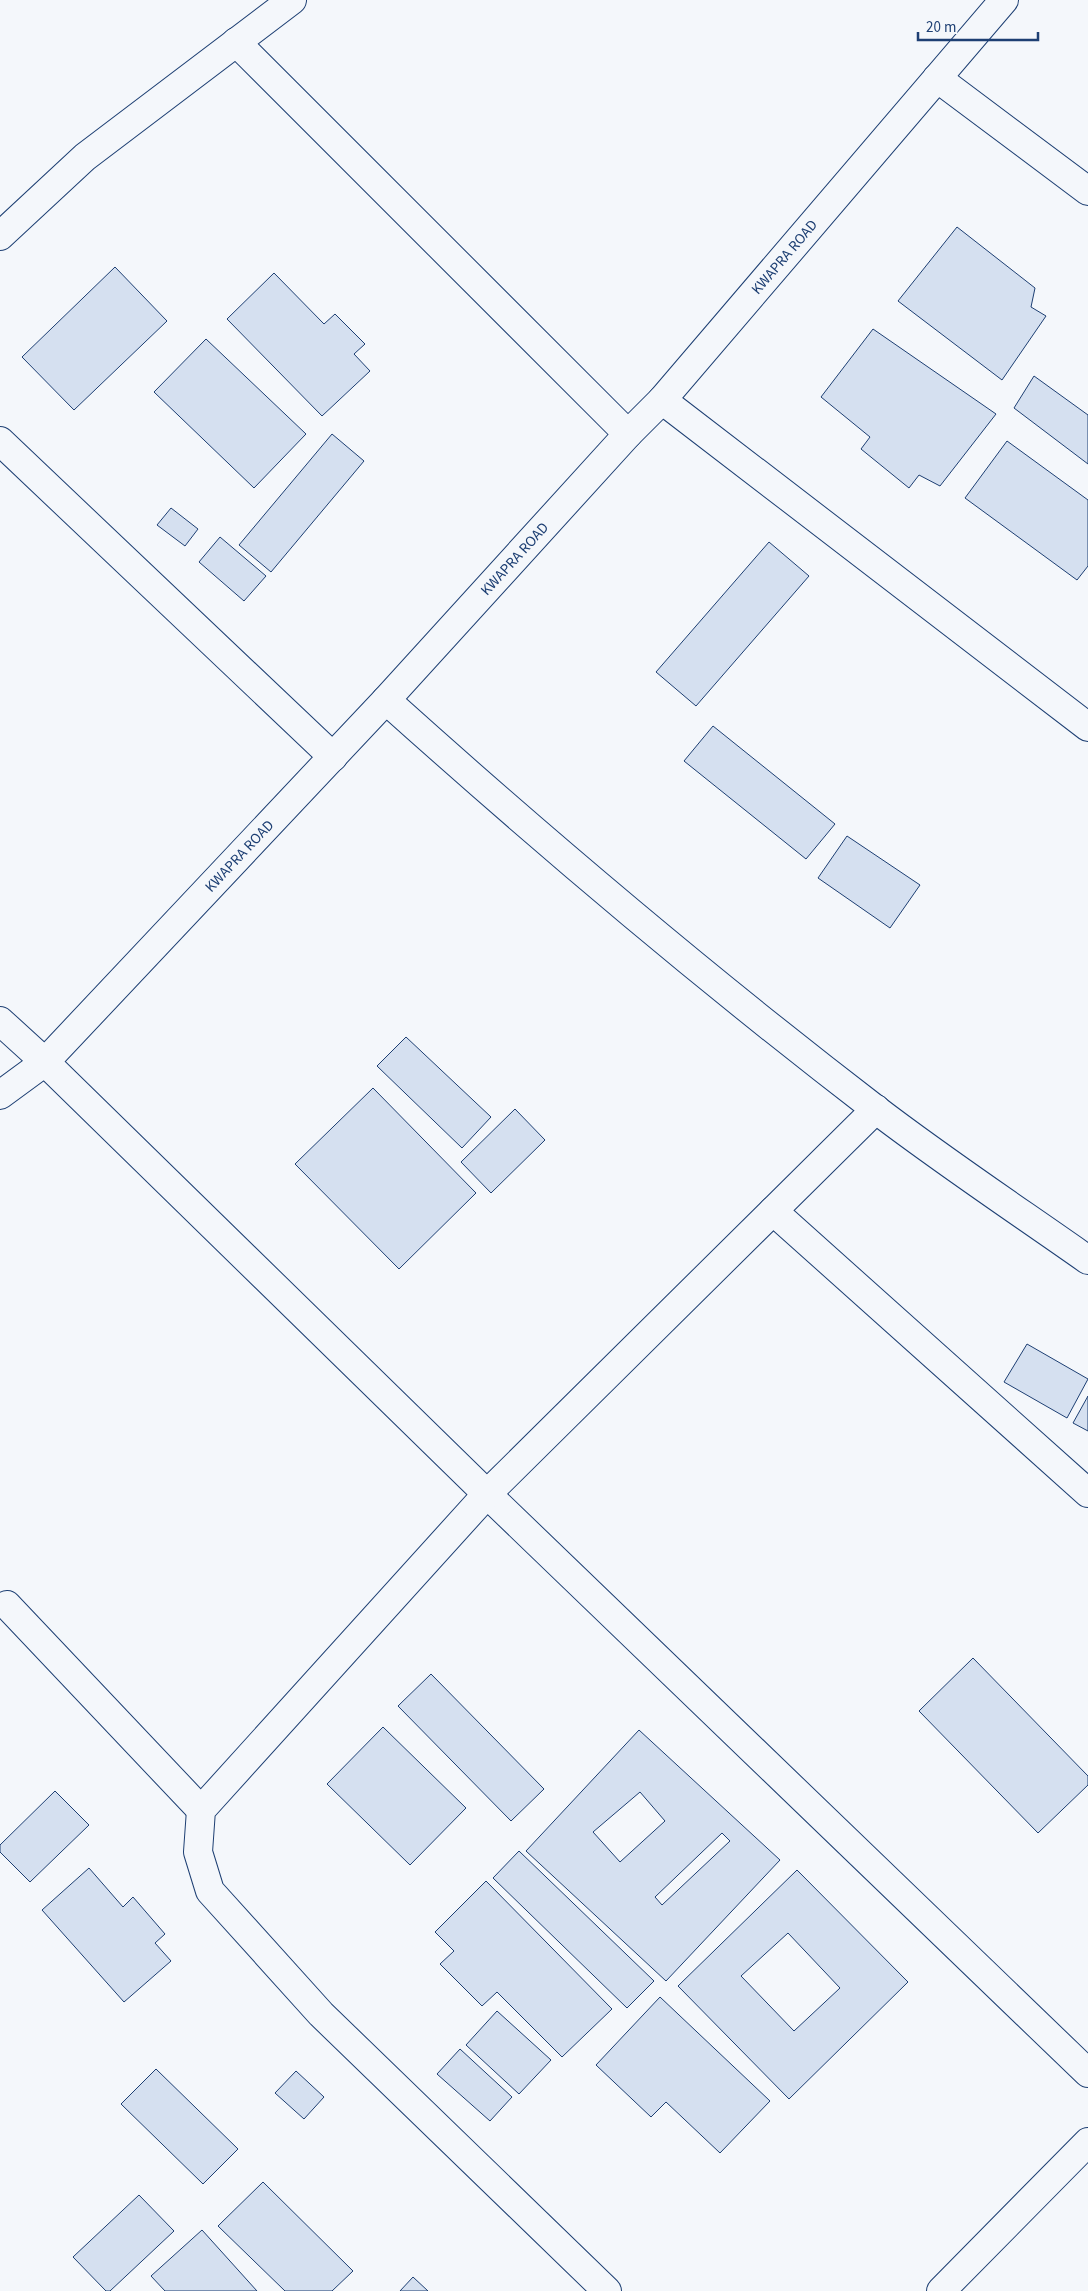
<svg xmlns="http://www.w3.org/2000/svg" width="1088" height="2291" font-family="'Source Sans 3',sans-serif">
<rect width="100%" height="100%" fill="#f4f7fb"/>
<!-- building -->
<path fill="#d5e0f0" stroke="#1d3f73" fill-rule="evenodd" d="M957 227 1035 288 1031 307 1046 316 1002 380 898 301Z
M115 267 167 321 74 410 22 357Z
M274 273 324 324 335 314 365 344 354 354 370 371 322 416 227 319Z
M873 329 996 414 940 486 919 475 909 488 861 449 870 437 821 397Z
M206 339 306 434 254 488 154 392Z
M1034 376 1088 415V464L1014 408Z
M332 434 364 461 271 572 239 545Z
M1007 441 1088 500V566L1077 580 965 498Z
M171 508 198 529 185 546 157 525Z
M220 537 266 576 244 601 199 562Z
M769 542 809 576 696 706 656 672Z
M713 726 835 824 806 859 684 761Z
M847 836 920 885 890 928 818 878Z
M406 1037 491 1117 462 1148 377 1066Z
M373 1088 476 1193 399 1269 295 1164Z
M515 1109 545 1140 491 1193 461 1162Z
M1027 1344 1088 1379 1067 1418 1004 1382Z
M1088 1396V1431L1073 1423Z
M973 1658 1088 1776V1785L1038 1833 919 1711Z
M431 1674 544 1789 511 1821 398 1706Z
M383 1727 466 1808 410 1865 327 1784Z
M639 1730 780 1860 666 1981 526 1851ZM640 1792 665 1821 620 1862 593 1832ZM722 1833 730 1841 662 1905 655 1897Z
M55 1791 89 1825 30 1882 0 1852V1845Z
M519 1851 654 1981 627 2008 493 1878Z
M89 1868 123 1907 133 1897 165 1934 155 1943 171 1961 124 2002 42 1910Z
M797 1870 908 1982 789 2099 678 1986ZM788 1933 840 1988 794 2031 741 1976Z
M486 1881 612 2009 562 2057 497 1992 482 2006 440 1964 454 1951 435 1932Z
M660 1997 770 2101 720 2153 666 2102 651 2117 596 2065Z
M497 2011 551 2060 519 2094 466 2045Z
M460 2049 512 2097 490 2121 437 2074Z
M156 2069 238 2149 203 2184 121 2104Z
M296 2071 324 2097 304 2119 275 2093Z
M263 2182 353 2271 332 2291H285L218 2226Z
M139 2195 174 2231 110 2291H106L73 2257Z
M202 2230 257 2291H165L151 2276Z
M413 2277 428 2291H400Z"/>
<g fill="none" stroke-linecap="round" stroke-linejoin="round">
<defs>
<g id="street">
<path d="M236 42 628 434"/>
<path d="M937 78 1088 191"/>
<path d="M0 236 85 157 292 0"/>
<path d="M662 400 1088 727"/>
<path d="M0 441 333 757"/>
<path d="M386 700C544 842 706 979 874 1108 943 1161 1017 1210 1088 1260"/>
<path d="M0 1021 45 1062 487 1494 1088 2073"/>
<path id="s1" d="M0 1095 45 1062 386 700 628 434 662 400 1004 0"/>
<path d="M773 1211 1088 1493"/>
<path d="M7 1605 201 1810"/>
<path d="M607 2291 321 2014 210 1891 198 1852 201 1810 487 1494 876 1109"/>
<path d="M941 2291 1088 2142"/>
</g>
</defs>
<!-- street casing -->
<use href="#street" stroke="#1d3f73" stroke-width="30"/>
<!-- street -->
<use href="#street" stroke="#f4f7fb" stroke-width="28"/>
</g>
<g text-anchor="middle" stroke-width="4" stroke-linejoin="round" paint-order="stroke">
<!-- street labels -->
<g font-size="15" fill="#1d3f73" stroke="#f4f7fb">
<text dy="5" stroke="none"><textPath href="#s1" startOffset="1149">KWAPRA ROAD</textPath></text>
<text dy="5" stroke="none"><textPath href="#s1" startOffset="744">KWAPRA ROAD</textPath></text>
<text dy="5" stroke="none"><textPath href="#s1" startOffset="339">KWAPRA ROAD</textPath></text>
</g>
</g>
<!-- scale -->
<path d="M918 32v8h120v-8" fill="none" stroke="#1d3f73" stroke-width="2.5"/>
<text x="926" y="32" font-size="15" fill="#1d3f73" stroke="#f4f7fb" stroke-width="4" paint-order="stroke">20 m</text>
</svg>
